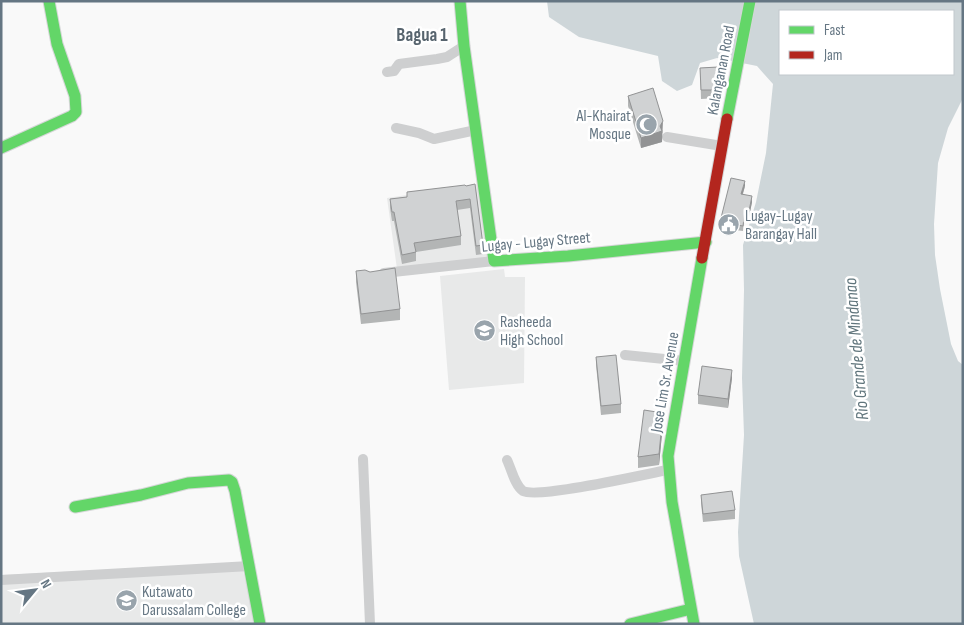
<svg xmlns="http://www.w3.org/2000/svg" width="964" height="625" font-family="'Sofia Sans Condensed',sans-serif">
<rect width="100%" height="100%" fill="#f9f9f9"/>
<!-- built -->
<path fill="#e8e9e9" d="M486 183 498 257 397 269 387 198Z
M504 269 505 277H525L524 383 449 390 440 276Z
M241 563 256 624H1V575Z"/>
<!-- water -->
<path fill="#ced6d9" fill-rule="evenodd" d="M547 1H963V98L948 128 938 163 934 224 935 255 940 289 951 344 958 361 963 365V624H754L739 556 738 532 744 435 742 378 744 290 743 245 756 202 766 153 773 84 757 66 717 58 700 63 692 85 677 91 662 81 658 56 579 37 549 17ZM780 11H953V74H780Z"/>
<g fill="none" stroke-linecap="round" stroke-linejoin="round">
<defs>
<path id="fast" d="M460 1 464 46 494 261 568 256 706 242
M727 119 750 1
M1 148 72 116 76 112 75 96 57 44 49 1
M75 507 141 495 188 483 229 480 232 482 235 491 260 624
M630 624 691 609
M694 624 672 502 668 456 702 258"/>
<path id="jam" d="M702 258 727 119"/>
</defs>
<!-- fast casing -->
<use href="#fast" stroke="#d5d6d7" stroke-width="13"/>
<!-- jam casing -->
<use href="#jam" stroke="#d5d6d7" stroke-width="13"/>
<!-- street -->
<path stroke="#cecfd0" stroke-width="10" d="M387 72 394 71 399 64 437 59 447 57 464 46
M396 128 419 133 434 139 476 130
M667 137 722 146
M384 273 494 261
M625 355 684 361
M363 459 370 624
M507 460C511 468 515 486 523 491 539 499 645 474 668 470
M1 580 250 566"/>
<!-- fast -->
<use href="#fast" stroke="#63d668" stroke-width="11"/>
<!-- jam -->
<use href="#jam" stroke="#b3261e" stroke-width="11"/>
</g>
<!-- wall -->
<path fill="#b3b5b5" d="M718 67 719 98 701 99 700 68Z
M628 96 663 132 662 133V142L641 148 628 106Z
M475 184 483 245V254L476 255 470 208 457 210 461 236V245L416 252V261L402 264 394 221H392L390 208V199L407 197V192L466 186Z
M745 186 743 194 752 202 749 217 745 216 743 231 720 228V222Z
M356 271 400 309V320L361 324 356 282Z
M596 357 621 404V413L601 415 596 365Z
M732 378 728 408 698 404V395Z
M663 423 659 465 638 468V457Z
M701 495 735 510V519L703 522 701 503Z"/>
<!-- shaded-wall -->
<path fill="#929394" d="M663 121 662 142 641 148V138L660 126Z
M745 181V186L741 199V194Z
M752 196V202L749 217V211Z
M732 370V378L728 408V399Z
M663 413V423L659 465V454Z"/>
<!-- building -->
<path fill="#d0d2d3" stroke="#929394" d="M718 67 719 90H701L700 68Z
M653 88 663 121 660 126 662 131 641 138 628 96Z
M731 178 745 181 741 194 752 196 749 211 745 210 743 226 720 222Z
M475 184 483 245 476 246 470 199 456 201 461 236 414 243 416 252 402 255 394 212H392L390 199 407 197V192L465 185 466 186Z
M395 268 400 309 361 314 356 271 365 270 370 272Z
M616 355 621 404 601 406 596 357Z
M702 366 732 370 728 399 698 395Z
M644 410 663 413 659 454 638 457Z
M732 491 735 510 703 514 701 495Z"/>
<!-- icons -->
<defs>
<symbol id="mosque-disc" viewBox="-11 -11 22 22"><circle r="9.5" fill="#99a4ac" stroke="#fff"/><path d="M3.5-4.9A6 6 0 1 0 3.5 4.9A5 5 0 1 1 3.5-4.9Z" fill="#fff"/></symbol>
<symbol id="civic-disc" viewBox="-11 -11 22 22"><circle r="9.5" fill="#99a4ac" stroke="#fff"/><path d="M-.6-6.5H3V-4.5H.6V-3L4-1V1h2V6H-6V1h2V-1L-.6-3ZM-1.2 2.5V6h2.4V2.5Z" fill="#fff"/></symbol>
<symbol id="school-disc" viewBox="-11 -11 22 22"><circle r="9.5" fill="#99a4ac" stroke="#fff"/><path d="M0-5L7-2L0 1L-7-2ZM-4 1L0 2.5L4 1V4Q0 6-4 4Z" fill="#fff"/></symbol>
<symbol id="university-disc" viewBox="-11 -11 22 22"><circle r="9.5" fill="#99a4ac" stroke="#fff"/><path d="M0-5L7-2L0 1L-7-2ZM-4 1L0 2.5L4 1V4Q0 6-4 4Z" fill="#fff"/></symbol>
</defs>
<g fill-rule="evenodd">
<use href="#mosque-disc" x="634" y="112" width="25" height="25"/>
<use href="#civic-disc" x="716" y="212" width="25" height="25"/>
<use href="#school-disc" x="472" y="318" width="25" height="25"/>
<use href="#university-disc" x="114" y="588" width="25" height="25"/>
</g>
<g text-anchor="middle" stroke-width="5" stroke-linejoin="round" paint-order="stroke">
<!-- street labels -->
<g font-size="16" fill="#657683" stroke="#fff">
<text transform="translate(720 70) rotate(-79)" y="6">Kalanganan Road</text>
<text transform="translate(536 241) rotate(-5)" y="6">Lugay - Lugay Street</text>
<text transform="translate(664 382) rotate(-80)" y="6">Jose Lim Sr. Avenue</text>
</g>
<!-- poi labels -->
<g font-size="16" fill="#657683" stroke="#fff" text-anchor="start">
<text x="631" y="121" text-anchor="end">Al-Khairat<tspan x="631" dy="18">Mosque</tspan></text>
<text x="745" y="221">Lugay-Lugay<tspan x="745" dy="18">Barangay Hall</tspan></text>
<text x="500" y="327">Rasheeda<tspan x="500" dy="18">High School</tspan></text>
<text x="142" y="597">Kutawato<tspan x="142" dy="18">Darussalam College</tspan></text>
</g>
<!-- water labels -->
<g font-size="18" font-style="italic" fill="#60757c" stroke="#fff">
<text transform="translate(856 349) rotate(-95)" y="6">Rio Grande de Mindanao</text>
</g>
<!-- quarter labels -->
<g font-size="19" font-weight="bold" fill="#57646e" stroke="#fff">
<text x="422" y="41">Bagua 1</text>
</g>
</g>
<!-- border -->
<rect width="964" height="625" fill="none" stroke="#657683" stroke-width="5"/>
<!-- legend -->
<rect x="779" y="10" width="175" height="65" fill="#ffffff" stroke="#c1c8cd"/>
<rect x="789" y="26" width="25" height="8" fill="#63d668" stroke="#c1c8cd"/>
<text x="824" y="35" font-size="15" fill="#657683">Fast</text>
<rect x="789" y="51" width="25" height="8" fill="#b3261e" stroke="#c1c8cd"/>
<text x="824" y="60" font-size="15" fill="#657683">Jam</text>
<!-- north arrow -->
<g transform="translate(35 590) rotate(61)" stroke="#ffffff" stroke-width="4" paint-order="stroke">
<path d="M0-4L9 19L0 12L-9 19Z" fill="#657683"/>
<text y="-8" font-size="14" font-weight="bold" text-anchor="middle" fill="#657683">N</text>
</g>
</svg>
